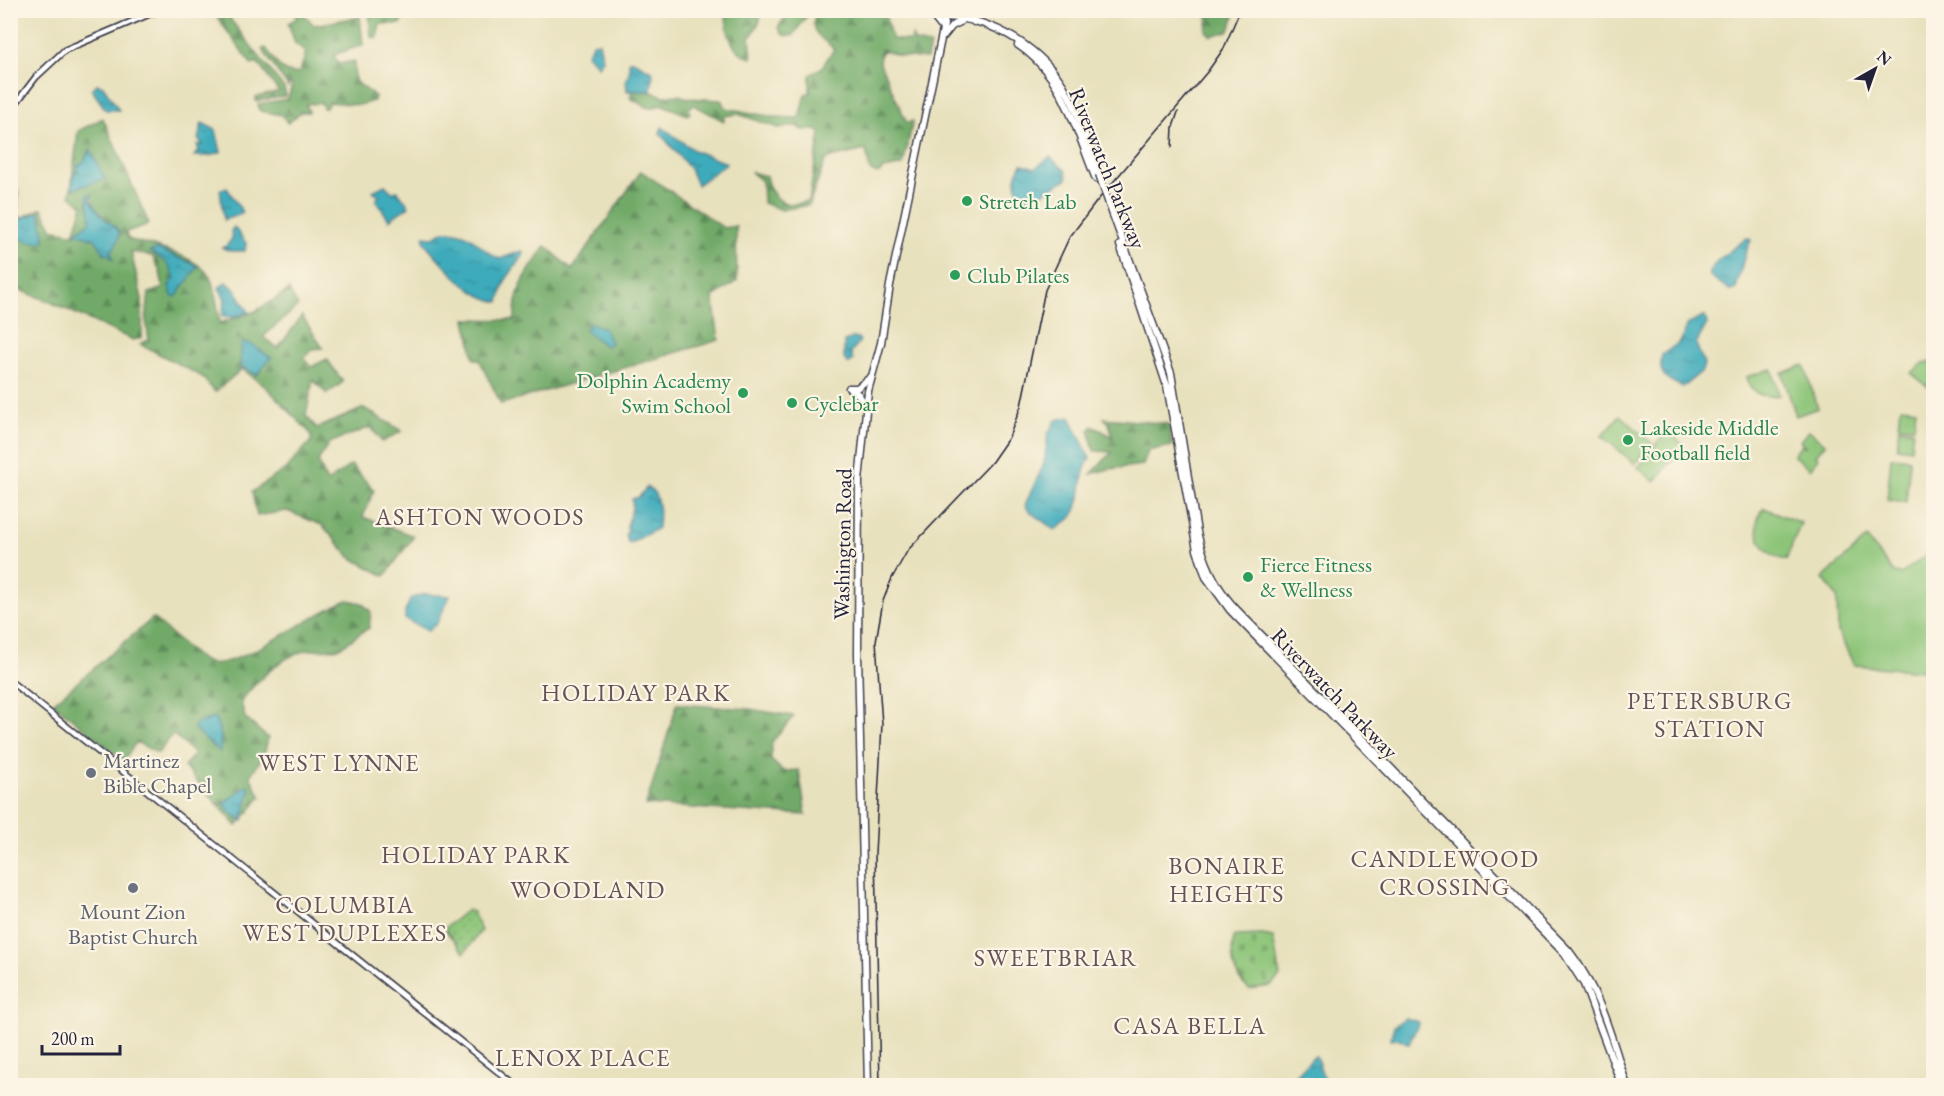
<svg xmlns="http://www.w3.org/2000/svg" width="1944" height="1096" font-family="'EB Garamond',serif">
<defs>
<pattern id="grass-dots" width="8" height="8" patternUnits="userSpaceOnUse" patternTransform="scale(1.5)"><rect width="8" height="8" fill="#8cc478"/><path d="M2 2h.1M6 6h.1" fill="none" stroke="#78a869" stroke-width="1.8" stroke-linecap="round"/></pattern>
<pattern id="forest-firs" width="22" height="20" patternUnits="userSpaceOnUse" patternTransform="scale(1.5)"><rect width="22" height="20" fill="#71aa68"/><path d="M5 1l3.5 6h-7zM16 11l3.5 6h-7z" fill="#5c8a57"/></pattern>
<pattern id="cemetery-stones" width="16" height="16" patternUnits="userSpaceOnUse" patternTransform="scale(1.5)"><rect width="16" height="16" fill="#8cc478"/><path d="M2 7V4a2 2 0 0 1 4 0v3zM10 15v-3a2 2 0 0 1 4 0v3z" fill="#78a869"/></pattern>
<pattern id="water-ripples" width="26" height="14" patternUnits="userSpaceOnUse" patternTransform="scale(1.5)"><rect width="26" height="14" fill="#3dabbb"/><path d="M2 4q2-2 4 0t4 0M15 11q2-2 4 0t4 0" fill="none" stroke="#338b99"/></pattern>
</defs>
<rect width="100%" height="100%" fill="#fcf5e5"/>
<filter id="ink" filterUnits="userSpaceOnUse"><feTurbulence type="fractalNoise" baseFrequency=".0167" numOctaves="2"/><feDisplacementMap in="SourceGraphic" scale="12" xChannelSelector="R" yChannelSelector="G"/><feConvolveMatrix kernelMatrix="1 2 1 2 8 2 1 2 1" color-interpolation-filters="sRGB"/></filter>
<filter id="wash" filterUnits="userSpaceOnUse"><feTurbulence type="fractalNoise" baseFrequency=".008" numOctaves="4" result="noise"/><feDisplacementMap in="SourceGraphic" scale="24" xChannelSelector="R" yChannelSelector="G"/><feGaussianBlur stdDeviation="1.35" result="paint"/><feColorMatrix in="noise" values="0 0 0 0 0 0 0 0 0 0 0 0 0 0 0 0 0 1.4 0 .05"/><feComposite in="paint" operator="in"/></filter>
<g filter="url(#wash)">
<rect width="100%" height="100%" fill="#e8e1bd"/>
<!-- grass -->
<path fill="url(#grass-dots)" stroke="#57735a" stroke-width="1.5" d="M467 910 473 912 481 931 464 953 446 931V927Z"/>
<!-- forest -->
<path fill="url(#forest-firs)" stroke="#4a6652" stroke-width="1.5" d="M796 10 810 11 793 36 783 35 778 27 786 16Z
M224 11 231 15 230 19 284 88 286 96 256 101V97L279 92 257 62 252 65 217 17Z
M294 11H301L314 25 360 17 363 45 334 55 338 64 354 61 355 81 375 96 374 101 359 105 329 102 326 108H323L322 103 306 104 309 112H301L288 123 282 115 260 111 258 104 288 99 292 85 290 83 288 87 262 49 266 48C276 61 281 77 300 72L306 52 295 43 288 23 297 18Z
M369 11V10L405 11 401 24H380L377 38 371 37Z
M726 11H759L760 21 750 38 752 58C730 53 726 31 726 11Z
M817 11H884L892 39 911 41 912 36 915 42 930 45 927 59 900 56 882 50 879 61 907 123 913 121 903 165 884 169 878 174 870 171 866 150 826 159 809 205 782 210 763 203 762 181 751 172 766 176C770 198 786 211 809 200L820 133 816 130H803L796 126 778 128 738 114 724 116V121L694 105 688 109 690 113 687 115 663 105 649 108 630 98 632 90 652 92 664 96 679 95 688 98 721 100 726 108 774 117 799 118 805 94 810 93V75L822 67 834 49C819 36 807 31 817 11Z
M1205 11H1236L1229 31 1211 36 1206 31 1208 18Z
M103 118 149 224 126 232 128 239C151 246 204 256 212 282 216 295 218 310 220 323L256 311 289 290 298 306 263 337 278 348 302 316 323 348 312 349 304 358 311 367 327 359 343 382 327 394 313 380 306 416 317 428 364 408 402 431 382 442 371 427 329 443 318 461 327 482 351 465 374 490 363 517 414 536 385 576 351 558 322 525 287 511 257 516 252 492 288 467 311 441V434L267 388 242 369 215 392 201 376 140 344 149 340 146 321 149 293 163 288 160 271 152 256 131 252 142 299V338L133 340 46 300 11 287 10 175 19 193 17 214 21 218 42 208 53 229 74 234 83 205 70 196 78 131Z
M641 171 724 228 736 226 737 281 713 297 719 340 501 404 479 359H474L466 319 515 320C514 286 528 272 546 246L572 270Z
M1104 418 1169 424 1172 446 1148 451 1143 465 1109 469 1091 474 1112 452 1094 451 1089 430 1093 426 1113 437 1109 423Z
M348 600 362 603 371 612 369 628C359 633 348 644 338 648 328 651 313 648 301 652 279 659 254 683 241 702L245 718 268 738 264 755 250 776 261 797 237 826 184 767 194 754 173 734 158 753 136 742 124 761 53 703 153 618C166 629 192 655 206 662 232 674 318 610 348 600Z
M677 704 749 709 794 716 772 742 771 760 783 771 799 770 806 815 646 805Z"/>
<!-- cemetery -->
<path fill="url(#cemetery-stones)" stroke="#57735a" stroke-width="1.5" d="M1264 935 1273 937 1280 977 1270 986 1249 989C1232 976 1230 955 1234 936Z"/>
<!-- park -->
<path fill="#8cc478" stroke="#57735a" stroke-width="1.5" d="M1933 362 1934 390H1932L1911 373 1924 363Z
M1804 365 1818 408 1796 416 1782 373Z
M1772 369 1779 395C1763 399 1749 393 1746 377Z
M1901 407 1916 409 1914 427 1899 426Z
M1620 415 1653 444 1635 464 1602 436Z
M1899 428 1913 430 1911 449 1897 447Z
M1809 430 1825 444 1816 455 1819 458 1810 469 1793 455 1802 445 1806 447 1800 441Z
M1667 431 1684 445 1655 482 1638 468Z
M1891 457 1910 459 1906 502 1887 500Z
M1764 508 1801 523 1786 560C1763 557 1747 527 1764 508Z
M1867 538 1894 573 1901 574 1933 550V672L1854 665 1838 632 1837 597 1823 578Z"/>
<!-- water -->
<path fill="url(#water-ripples)" stroke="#30667b" stroke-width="1.5" d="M599 42 603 60 598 66 587 54 593 43Z
M632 60 653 72 651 91H627L626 79 629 74V62Z
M97 84 103 86 119 110H106L91 89Z
M202 123 216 130 221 152 210 156H194L199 150 197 145H203L198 139Z
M662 127 695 151 727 163 697 185 690 169 660 133Z
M90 149 105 179 72 189 74 172H78L77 166 83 163Z
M1050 157 1066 171 1067 179 1031 200C1012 195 1013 178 1022 164L1035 168Z
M385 185 392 192 398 191 409 206 389 220 376 200 379 196 373 191Z
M227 188 243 213 224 220 220 190Z
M93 194 90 199C95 205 99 214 105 219 119 230 126 231 111 252L113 259 107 253 105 254 95 239 76 233 91 221 87 195Z
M40 212 45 242H31L11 236V223L20 222 25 217Z
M234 227 246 243 245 251H230L221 247H225L232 239 231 231Z
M444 231C477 231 475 248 500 259L522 251 524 254 505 281 499 302C469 297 443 264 424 242V236L434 237Z
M1747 238 1751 240 1745 254 1736 289 1731 291 1710 276 1709 272 1718 260Z
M158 249 198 266 176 297 172 296 169 285 175 278 168 264 150 251Z
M226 282 235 289 249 312 234 317 222 316 225 299 219 288Z
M1705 316 1707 324 1696 344 1704 364 1702 371 1683 387C1666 380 1657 374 1662 355L1681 341 1687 325Z
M590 323 604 328 611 343 606 346 585 330Z
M853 338H858L860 341 851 353 853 360 849 364 844 359V341Z
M242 342 253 345 271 358 257 375 240 366Z
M1070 417 1090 458C1078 475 1085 503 1071 518 1066 523 1060 526 1055 530L1029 511 1025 505 1044 463 1048 434 1056 420Z
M647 487C661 493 659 514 658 528L629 544 625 534 628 533C624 521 635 513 632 499L639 497Z
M425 594 450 596 437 623 428 631 405 619V612L411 598Z
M215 717 221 735 220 752 194 729 196 724Z
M248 785 250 790 243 821 229 811 224 803Z
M1405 1018 1419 1022 1409 1044 1400 1039 1390 1040 1394 1026Z
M1316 1056 1325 1081 1287 1085 1313 1057Z"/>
</g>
<g filter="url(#ink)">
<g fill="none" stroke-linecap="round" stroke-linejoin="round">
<defs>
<path id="secondary" d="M909 10 945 17
M10 111 36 77 65 50 159 10
M10 681 516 1086"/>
<path id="primary" d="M941 10 932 15 943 29
M961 10 974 22
M945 17C994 18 1044 50 1067 92 1081 117 1089 147 1099 174
M944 36 952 26 960 22
M1018 45C1064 75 1076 131 1096 179
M1109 204 1171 373 1197 532C1204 561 1213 583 1233 606L1569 951C1600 990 1612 1040 1627 1086
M1120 245 1167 386 1197 550 1206 577 1230 610 1564 953 1584 984 1622 1086
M849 388 859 395 866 407
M850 388H857L871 377
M868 1086 858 654 859 481 868 391 881 343 890 285 947 10"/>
</defs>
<!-- secondary casing -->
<use href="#secondary" stroke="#403f4e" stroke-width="8"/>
<!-- primary casing -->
<use href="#primary" stroke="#403f4e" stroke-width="9"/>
<!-- secondary -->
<use href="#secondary" stroke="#fff" stroke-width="4.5"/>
<!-- primary -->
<use href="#primary" stroke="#fff" stroke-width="6"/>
<!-- rail -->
<path stroke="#22223b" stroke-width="1.5" d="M1172 147 1173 127 1178 112
M880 1086 875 854 882 724 876 641 883 601 892 578 908 550 991 463 1009 437 1021 406 1045 290 1069 238 1097 201 1208 71 1224 48 1240 10"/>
<defs>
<path id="primary-bridge" d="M1099 174 1109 204"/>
</defs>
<!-- primary-bridge casing -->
<use href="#primary-bridge" stroke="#403f4e" stroke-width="9" stroke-linecap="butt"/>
<!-- primary-bridge -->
<use href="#primary-bridge" stroke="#fff" stroke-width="6"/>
</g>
</g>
<!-- markers -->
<g fill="#2e9e5b" stroke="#fcf5e5" stroke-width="2">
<circle cx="967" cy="201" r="6"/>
<circle cx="955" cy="275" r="6"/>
<circle cx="743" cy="393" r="6"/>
<circle cx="792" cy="403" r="6"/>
<circle cx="1628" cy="440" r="6"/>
<circle cx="1248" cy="577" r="6"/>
</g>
<g fill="#6b7280" stroke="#fcf5e5" stroke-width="2">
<circle cx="91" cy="773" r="6"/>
<circle cx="133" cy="888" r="6"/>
</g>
<g text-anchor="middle" stroke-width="4.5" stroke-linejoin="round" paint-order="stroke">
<!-- street labels -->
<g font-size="22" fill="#22223b" stroke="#fcf5e5">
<text transform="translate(1108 168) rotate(68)" y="8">Riverwatch Parkway</text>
<text transform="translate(842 544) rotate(-89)" y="8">Washington Road</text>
<text transform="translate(1335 693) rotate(46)" y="8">Riverwatch Parkway</text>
</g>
<!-- leisure labels -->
<g font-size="22" fill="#27864d" stroke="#fcf5e5" text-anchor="start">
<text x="979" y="209">Stretch Lab</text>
<text x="967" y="283">Club Pilates</text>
<text x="731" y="388" text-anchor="end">Dolphin Academy<tspan x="731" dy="25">Swim School</tspan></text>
<text x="804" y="411">Cyclebar</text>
<text x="1640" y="435">Lakeside Middle<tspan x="1640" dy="25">Football field</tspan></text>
<text x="1260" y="572">Fierce Fitness<tspan x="1260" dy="25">&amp; Wellness</tspan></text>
</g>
<!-- worship labels -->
<g font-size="22" fill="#5b616d" stroke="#fcf5e5" text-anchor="start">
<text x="103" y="768">Martinez<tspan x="103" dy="25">Bible Chapel</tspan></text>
<text x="133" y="919" text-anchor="middle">Mount Zion<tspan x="133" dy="25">Baptist Church</tspan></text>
</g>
<!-- neighbourhood labels -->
<g font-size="24" letter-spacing="1.5" fill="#665358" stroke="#fcf5e5">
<text x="480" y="525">ASHTON WOODS</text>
<text x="636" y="701">HOLIDAY PARK</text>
<text x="1710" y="709">PETERSBURG<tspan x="1710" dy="28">STATION</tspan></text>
<text x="339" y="771">WEST LYNNE</text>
<text x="476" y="863">HOLIDAY PARK</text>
<text x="1445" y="867">CANDLEWOOD<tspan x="1445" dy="28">CROSSING</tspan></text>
<text x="1227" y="874">BONAIRE<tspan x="1227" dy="28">HEIGHTS</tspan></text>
<text x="588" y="898">WOODLAND</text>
<text x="345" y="913">COLUMBIA<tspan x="345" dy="28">WEST DUPLEXES</tspan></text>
<text x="1056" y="966">SWEETBRIAR</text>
<text x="1190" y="1034">CASA BELLA</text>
<text x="583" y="1066">LENOX PLACE</text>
</g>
</g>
<!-- margin -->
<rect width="1944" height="1096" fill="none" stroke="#fcf5e5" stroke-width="36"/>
<!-- north arrow -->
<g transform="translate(1875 69) rotate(40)" stroke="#fcf5e5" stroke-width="4.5" paint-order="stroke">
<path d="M0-4.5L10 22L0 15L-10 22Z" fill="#22223b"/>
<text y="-9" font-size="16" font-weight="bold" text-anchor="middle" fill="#22223b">N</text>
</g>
<!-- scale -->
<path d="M42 1045v9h78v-9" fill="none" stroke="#22223b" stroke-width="3"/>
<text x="51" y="1045" font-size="18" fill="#22223b" stroke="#fcf5e5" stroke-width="4.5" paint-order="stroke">200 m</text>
</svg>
